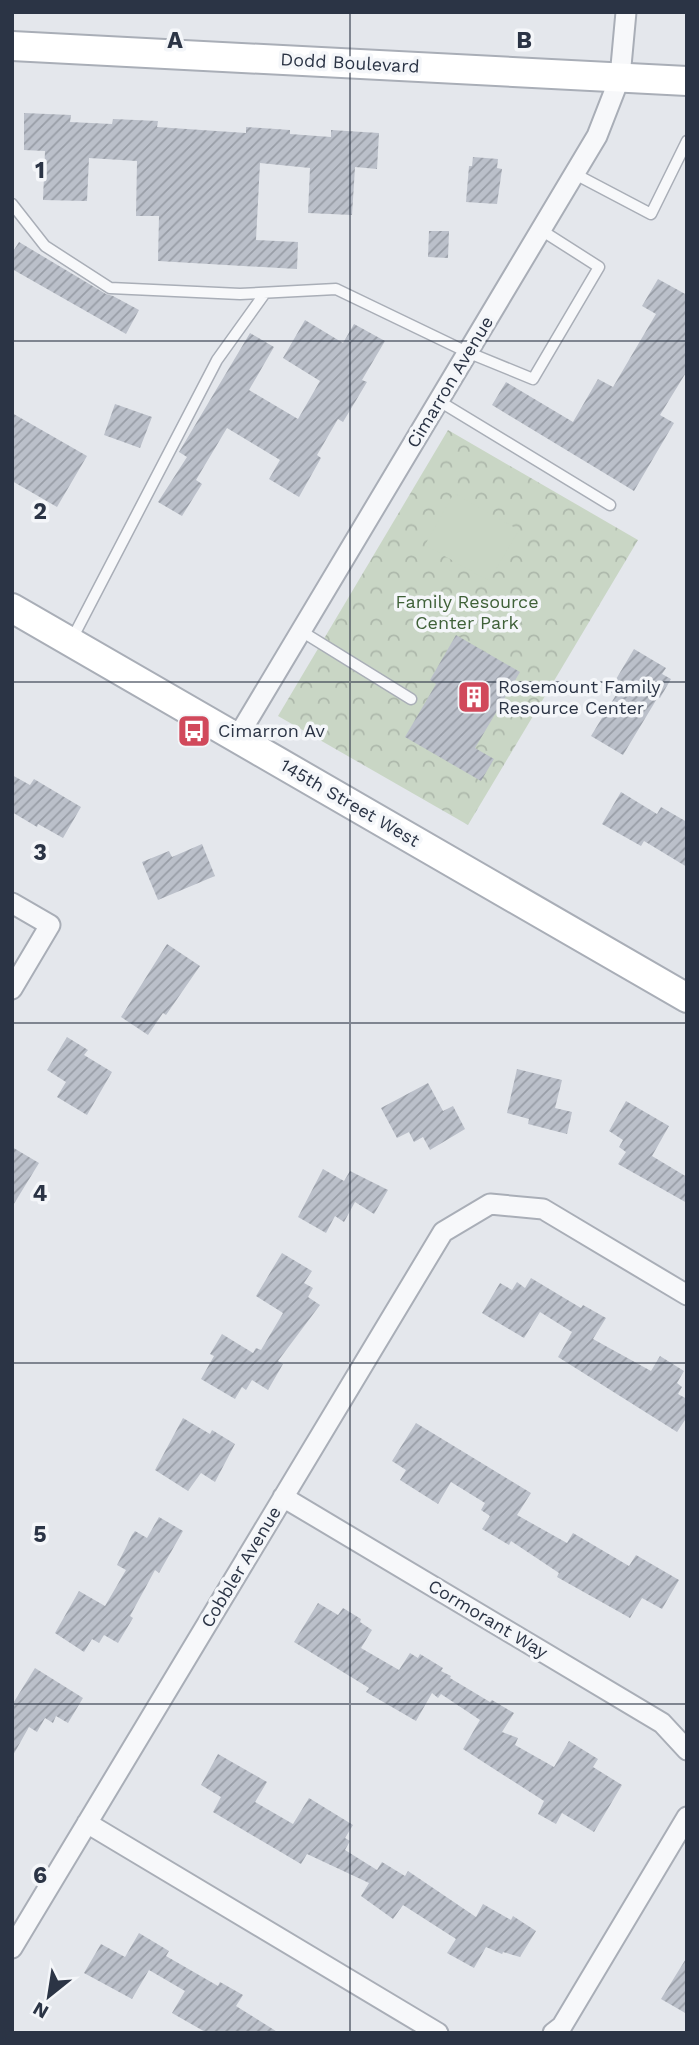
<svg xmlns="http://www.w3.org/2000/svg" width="699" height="2045" font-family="'Work Sans',sans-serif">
<defs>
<pattern id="park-crowns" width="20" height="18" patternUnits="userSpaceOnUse" patternTransform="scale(1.75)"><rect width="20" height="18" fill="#c9d6c5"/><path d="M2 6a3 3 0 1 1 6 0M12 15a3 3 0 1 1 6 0" fill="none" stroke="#adb8ab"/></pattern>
<pattern id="building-hatch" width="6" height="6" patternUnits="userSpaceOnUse" patternTransform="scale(1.75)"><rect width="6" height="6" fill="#bbc0ca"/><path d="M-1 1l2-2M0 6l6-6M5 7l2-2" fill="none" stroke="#989da6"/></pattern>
</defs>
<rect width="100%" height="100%" fill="#e4e7ec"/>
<!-- park -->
<path fill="url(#park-crowns)" d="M448 430 638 540 468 825 278 716Z"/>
<!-- pitch -->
<path fill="#c9d6c5" d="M454 493 519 530 489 581 425 545Z"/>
<!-- building -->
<path fill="url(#building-hatch)" d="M24 113 71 115 70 122 112 124 113 119 158 121 157 127 246 133V127L290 130V134L331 137V130L379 133 377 169 355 167 352 215 308 213 310 168 260 163 256 240 298 242 297 269 158 261 159 216H136L137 161 89 158 87 201 43 200 45 151 24 150Z
M473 157 498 159 497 168 502 169 497 204 466 202 469 166H472Z
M429 231H449L448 258 428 257Z
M19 242 106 294 113 296 139 310 126 334 12 269V253Z
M658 279 687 295V371L660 415 674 423 634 491 492 405 506 382 573 422 598 379 613 387 656 314 642 306Z
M305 320 343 343 354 324 385 341 362 380 367 382 343 422 338 419 317 455 321 458 299 497 269 479 280 460 227 428 196 480 202 484 182 516 158 502 187 457 179 452 250 333 274 347 249 390 298 419 320 381 283 358Z
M115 404 152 417 140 448 104 435Z
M12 413 87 456 57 507 12 481Z
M456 635 520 672 475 748 494 759 481 781 405 737 436 684 430 680Z
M634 649 666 668 662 674 671 679 660 698 658 697 623 755 591 736 616 695 609 691Z
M12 775 30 785 34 779 81 807 63 838 38 824 37 827 12 812Z
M621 792 657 814 661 807 687 822V867L644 841 641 846 602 824Z
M202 844 215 876 158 900 142 862 169 851 172 857Z
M167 944 200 966 166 1015 163 1013 148 1035 121 1017Z
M67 1037 88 1050 84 1055 112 1072 87 1115 57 1097 66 1082 47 1070Z
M517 1069 562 1080 555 1108 572 1112 567 1134 528 1124 529 1119 507 1113Z
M428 1083 443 1111 453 1106 465 1129 430 1150 423 1137 414 1142 409 1132 397 1138 381 1108Z
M626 1101 669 1126 652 1156 687 1177V1203L618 1164 626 1152 619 1147 623 1140 609 1131Z
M12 1147 39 1163 12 1207Z
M323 1169 344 1181 350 1171 388 1190 374 1214 355 1202 344 1222 335 1216 326 1233 298 1217Z
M282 1253 312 1271 304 1283 313 1288 308 1297 320 1305 278 1361 283 1364 268 1390 252 1380 246 1390 242 1387 235 1399 201 1379 214 1356 210 1354 222 1334 253 1353 256 1348 261 1350 283 1313 256 1296Z
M531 1278 581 1308 583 1305 606 1318 593 1339 651 1371 660 1356 684 1371 677 1383 682 1387 678 1394 687 1399V1417L677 1432 558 1357 572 1332 540 1312 524 1338 482 1313 500 1283 512 1290 517 1282 525 1288Z
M183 1418 210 1434 212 1430 235 1444 215 1482 201 1473 188 1491 155 1470Z
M416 1423 531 1493 517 1515 567 1543 573 1533 629 1566 636 1555 679 1580 662 1609 642 1598 630 1618 557 1577 559 1573 511 1541 509 1545 482 1529 490 1516 481 1510 485 1503 451 1482 438 1504 400 1480 406 1470 392 1461Z
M159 1517 183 1531 159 1573 155 1570 130 1616 133 1618 118 1643 104 1635 99 1643 92 1639 84 1652 55 1633 79 1591 105 1606 126 1570 117 1565 132 1535 135 1531 147 1538Z
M318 1603 338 1615 343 1608 361 1619 360 1622 372 1630 361 1648 399 1670 410 1653 418 1658 420 1654 443 1668 441 1671 451 1676 450 1678 490 1702 492 1700 514 1713 502 1732 518 1738 515 1745 554 1767 569 1741 598 1759 593 1767 622 1785 594 1832 562 1813 556 1824 538 1814 544 1801 463 1749 480 1720 441 1694 438 1698 432 1693 416 1721 366 1692 369 1688 294 1642Z
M35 1668 83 1698 68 1723 56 1716 53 1723 45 1718 37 1732 29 1727 12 1757V1705Z
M218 1754 267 1782 255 1802 293 1824 309 1798 353 1825 345 1838 350 1841 345 1850 377 1870 382 1862 405 1876 408 1871 476 1917 483 1904 511 1920 513 1916 536 1931 520 1957 503 1952 502 1954 486 1947 474 1968 447 1953 456 1939 403 1905 393 1919 361 1896 369 1883 307 1854 301 1864 213 1812 221 1797 201 1785Z
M139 1933 169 1951 166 1956 218 1986 220 1982 243 1995 236 2006 279 2033H207L172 2013 185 1991 149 1970 132 1999 84 1973 101 1944 125 1957Z
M687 1957V2014L661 1999Z"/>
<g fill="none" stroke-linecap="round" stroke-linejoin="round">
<defs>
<path id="lane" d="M575 174 651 214 687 141
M12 204 45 246 110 288 240 294 336 289 467 352 533 379 599 267 541 230
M439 401 610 505
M301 631 411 699
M71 641 217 360 265 293"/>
<path id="street" d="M237 738 597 136 620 77 626 12
M12 903 50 925 12 989
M283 1497 662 1723 687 1750
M87 1823 438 2033
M12 1948 443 1232 490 1204 543 1209 687 1295
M553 2033 562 2026 687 1817"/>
<path id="secondary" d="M12 46 687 81
M12 608 687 998"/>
</defs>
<!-- lane casing -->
<use href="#lane" stroke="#a9aeb7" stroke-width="13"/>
<!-- street casing -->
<use href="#street" stroke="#a9aeb7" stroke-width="23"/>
<!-- secondary casing -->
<use href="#secondary" stroke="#a9aeb7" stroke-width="32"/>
<!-- lane -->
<use href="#lane" stroke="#f7f8fa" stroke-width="10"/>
<!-- street -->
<use href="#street" stroke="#f7f8fa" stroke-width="19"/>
<!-- secondary -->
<use href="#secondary" stroke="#fff" stroke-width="28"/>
</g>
<!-- grid -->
<path fill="none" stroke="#2b3445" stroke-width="2" stroke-opacity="0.55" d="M350 12V2033M12 341H687M12 682H687M12 1023H687M12 1363H687M12 1704H687"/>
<!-- icons -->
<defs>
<symbol id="building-square" viewBox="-11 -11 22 22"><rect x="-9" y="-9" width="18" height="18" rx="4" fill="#d1495b" stroke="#f4f6f9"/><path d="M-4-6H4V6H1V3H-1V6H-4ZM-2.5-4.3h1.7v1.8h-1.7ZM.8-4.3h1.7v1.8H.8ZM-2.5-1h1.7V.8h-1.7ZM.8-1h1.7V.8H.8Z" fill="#fff"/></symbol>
<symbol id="bus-square" viewBox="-11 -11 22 22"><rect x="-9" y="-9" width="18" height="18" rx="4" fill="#d1495b" stroke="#f4f6f9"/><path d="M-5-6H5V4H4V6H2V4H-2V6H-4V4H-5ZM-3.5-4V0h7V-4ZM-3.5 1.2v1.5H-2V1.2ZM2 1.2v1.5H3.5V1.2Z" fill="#fff"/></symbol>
</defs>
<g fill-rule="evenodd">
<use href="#building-square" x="455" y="678" width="38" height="38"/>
<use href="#bus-square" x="175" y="712" width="38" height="38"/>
</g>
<g text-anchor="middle" stroke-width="7" stroke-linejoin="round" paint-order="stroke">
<!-- street labels -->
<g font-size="18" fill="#2b3445" stroke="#f4f6f9">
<text transform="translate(350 63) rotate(3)" y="6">Dodd Boulevard</text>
<text transform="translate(450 382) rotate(-59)" y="6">Cimarron Avenue</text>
<text transform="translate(350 803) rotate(30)" y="6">145th Street West</text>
<text transform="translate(241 1567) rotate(-59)" y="6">Cobbler Avenue</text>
<text transform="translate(488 1619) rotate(31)" y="6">Cormorant Way</text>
</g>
<!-- park labels -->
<g font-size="18" fill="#3f6138" stroke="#f4f6f9">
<text x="467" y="608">Family Resource<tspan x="467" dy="21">Center Park</tspan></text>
</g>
<!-- poi labels -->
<g font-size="18" fill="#2b3445" stroke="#f4f6f9" text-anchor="start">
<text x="498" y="693">Rosemount Family<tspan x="498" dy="21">Resource Center</tspan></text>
<text x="218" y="737">Cimarron Av</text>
</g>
</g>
<g font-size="23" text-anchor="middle" font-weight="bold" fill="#2b3445" stroke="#f4f6f9" stroke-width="7" stroke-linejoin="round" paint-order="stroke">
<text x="175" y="48">A</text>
<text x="524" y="48">B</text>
<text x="40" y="178">1</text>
<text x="40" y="519">2</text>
<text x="40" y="860">3</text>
<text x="40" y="1201">4</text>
<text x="40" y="1542">5</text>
<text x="40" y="1883">6</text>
</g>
<!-- border -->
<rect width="699" height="2045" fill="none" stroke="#2b3445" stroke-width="28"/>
<!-- north arrow -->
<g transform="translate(49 1996) rotate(210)" stroke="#f4f6f9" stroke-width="5" paint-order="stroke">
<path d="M0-5L12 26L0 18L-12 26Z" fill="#2b3445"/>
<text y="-10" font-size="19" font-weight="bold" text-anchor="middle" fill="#2b3445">N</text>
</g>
</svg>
